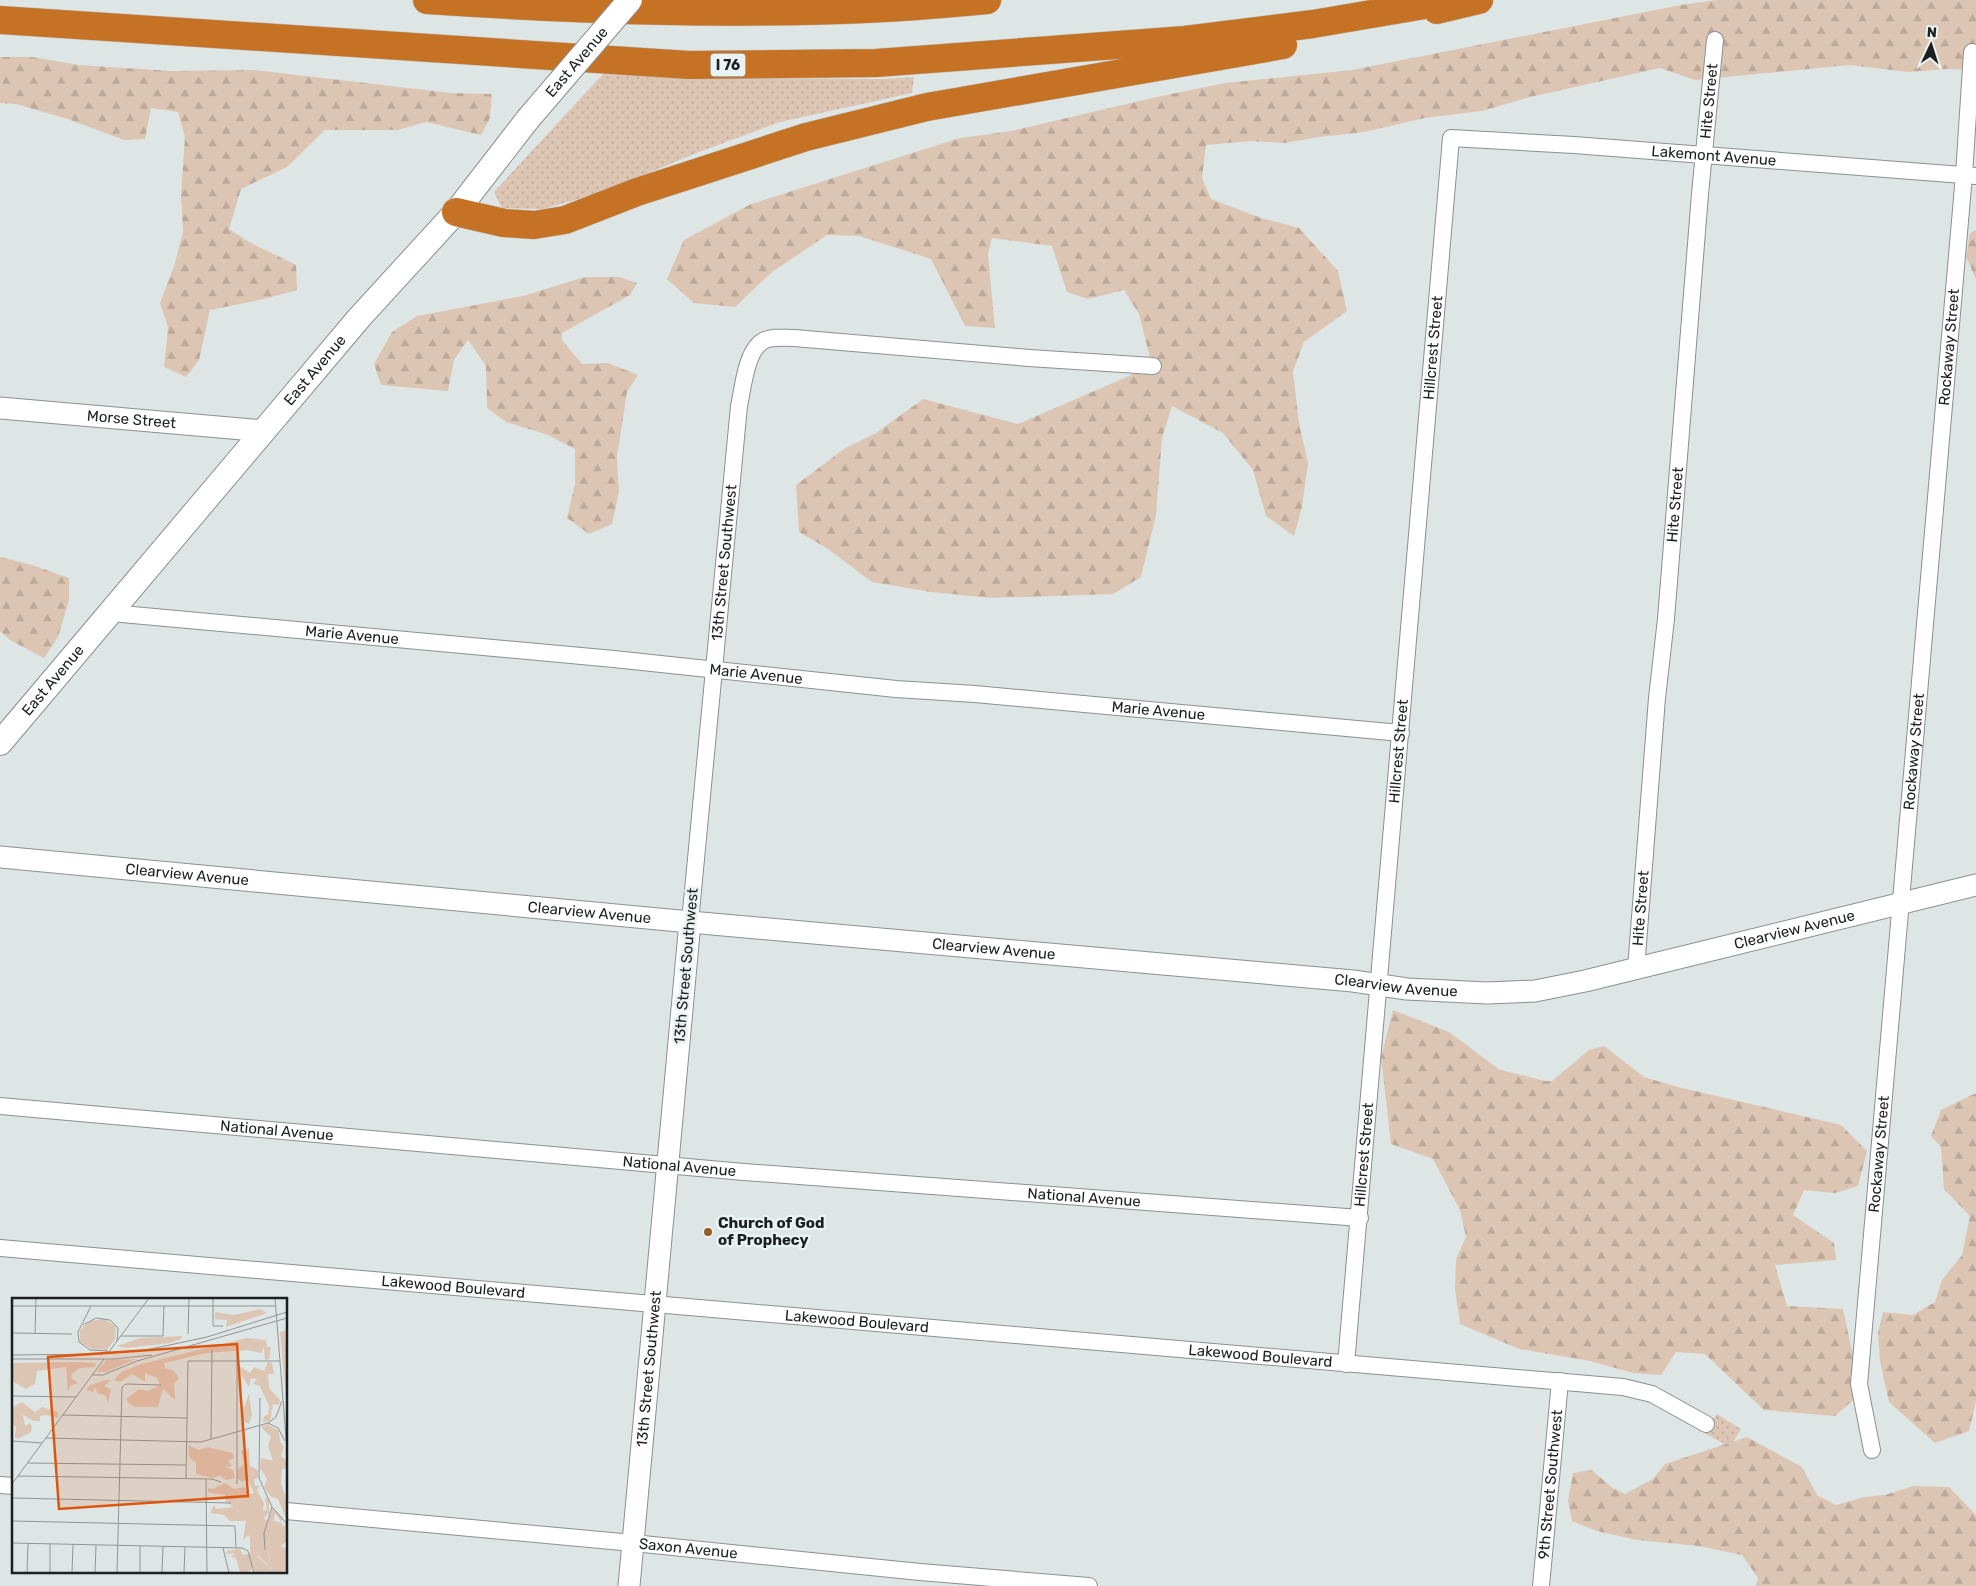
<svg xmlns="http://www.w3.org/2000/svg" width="1976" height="1586" font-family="Rubik,sans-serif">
<defs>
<pattern id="grass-dots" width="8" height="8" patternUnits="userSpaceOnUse" patternTransform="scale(1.25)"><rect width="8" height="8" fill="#ddc5b4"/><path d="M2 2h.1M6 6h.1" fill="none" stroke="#bda99a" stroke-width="1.8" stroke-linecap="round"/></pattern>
<pattern id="forest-firs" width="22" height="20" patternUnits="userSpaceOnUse" patternTransform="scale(1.25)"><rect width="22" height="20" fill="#ddc5b4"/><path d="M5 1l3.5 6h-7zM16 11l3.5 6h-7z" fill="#bda99a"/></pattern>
</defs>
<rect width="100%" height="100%" fill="#dde6e5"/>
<!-- grass -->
<path fill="url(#grass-dots)" d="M603 74 699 78 885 79 914 77 912 93 780 122 699 152 598 194 542 209 502 208 494 192Z
M1717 1414 1741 1429 1730 1447 1704 1433Z"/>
<!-- forest -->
<path fill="url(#forest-firs)" d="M1717 0H1976V70L1947 69 1909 72 1849 65 1695 80 1660 68 1530 97 1482 111 1425 118 1364 132 1319 137 1284 143 1251 141 1206 145 1202 178 1211 199 1261 218 1299 228 1338 271 1347 311 1304 342 1293 371 1299 423 1308 463 1302 507 1294 536 1266 516 1253 470 1223 433 1172 406 1162 438 1156 515 1141 577 1113 594 991 598 931 592 872 582 828 549 799 532 796 485 844 449 876 433 923 399 1018 424 1152 366 1139 314 1124 290 1088 299 1067 292 1052 246 992 238 988 254 995 328 965 326 931 259 859 236 827 235 772 272 735 307 694 303 667 279 684 240 751 204 960 138 1012 131 1152 98 1225 83 1352 70 1681 5Z
M0 57H32L79 65 171 71 254 70 451 93 492 94 490 118 481 135 426 122 398 130H325L287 167 241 189 229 229 249 242 296 265 297 290 264 299 210 310 199 360 186 377 164 367 168 327 160 303 174 266 183 232 181 195 185 137 178 112 151 108 145 139 124 140 68 119 16 104 0 103Z
M1976 230V279L1966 257 1970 233Z
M585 277H619L637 283 630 295 562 333V340L582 364 608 363 638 375 627 392 617 457 619 492 612 524 589 534 567 518 575 484V449L548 435 506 422 487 408 486 366 468 340 454 360 448 391 381 385 374 364 392 332 417 316 523 296Z
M0 557 32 565 69 578V600L58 637 44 658 10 640 0 631Z
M1393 1010 1449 1032 1500 1070 1545 1081H1552L1589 1050 1604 1046 1644 1077 1678 1087 1841 1125 1867 1151 1858 1186 1835 1193 1804 1190 1793 1215 1834 1243 1836 1260 1775 1265 1787 1306 1843 1309 1861 1393 1835 1416 1764 1410 1705 1354 1676 1352 1661 1375 1633 1373 1590 1361 1519 1349 1460 1324 1455 1289 1456 1259 1466 1237 1460 1210 1433 1159 1391 1144 1381 1057Z
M1976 1093V1401L1969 1431 1935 1443 1889 1402 1880 1361 1878 1333 1883 1312 1913 1315 1935 1302 1942 1280 1962 1255 1970 1216 1944 1189 1941 1147 1931 1136 1941 1110Z
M1747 1437 1802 1467 1817 1495 1836 1505 1864 1497 1885 1495 1913 1486 1949 1487 1976 1515V1586H1756L1758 1578 1742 1555 1699 1546 1637 1540 1597 1531 1572 1521 1568 1501 1573 1473 1592 1470 1611 1487 1625 1494 1653 1479 1665 1464Z"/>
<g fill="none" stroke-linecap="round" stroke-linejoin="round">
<defs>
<g id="minor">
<path id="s1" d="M111 613 614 659 896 689 975 694 1401 733"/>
<path id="s2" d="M690 922 739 406C743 388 746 351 763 341 772 336 785 338 794 338L1029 358 1153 366"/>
<path id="s3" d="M1636 969 1657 698 1666 619 1700 194 1715 40"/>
<path id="s4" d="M0 1106 744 1172 1360 1218"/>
<path id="s5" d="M0 1248 1623 1387 1652 1394 1706 1424"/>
<path id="s6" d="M1346 1364 1451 138 1574 145 1976 176"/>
<path id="s7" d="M1872 1450 1859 1384 1964 175 1972 52"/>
<path d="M0 1485 14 1486"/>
<path id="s8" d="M286 1511 633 1543 920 1572 1089 1586"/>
<path id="s9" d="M1541 1586 1560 1381"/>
</g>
<g id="tertiary">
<path id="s10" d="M0 408 264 431"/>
<path id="s11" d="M0 857 690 922 1353 981 1407 989 1487 993 1535 991 1585 981 1976 885"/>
<path id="s12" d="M629 1586 690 922"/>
</g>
<g id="secondary">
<path id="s13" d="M0 743 359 318 456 212 528 119"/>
</g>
<path id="motorway" d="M427 0C579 10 733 16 885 8 920 6 954 3 987 0
M1437 10 1479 0
M0 20 689 65 876 63 1185 40 1313 24 1454 0
M456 212 504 223 534 225 565 220 637 192 806 137 927 107 1283 45"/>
</defs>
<!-- minor casing -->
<use href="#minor" stroke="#899190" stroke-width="18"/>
<!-- tertiary casing -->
<use href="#tertiary" stroke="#899190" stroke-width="23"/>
<!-- secondary casing -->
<use href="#secondary" stroke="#899190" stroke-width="26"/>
<!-- motorway casing -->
<use href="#motorway" stroke="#bfc0c0" stroke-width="29"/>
<!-- minor -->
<use href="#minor" stroke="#fff" stroke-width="16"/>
<!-- tertiary -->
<use href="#tertiary" stroke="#fff" stroke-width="21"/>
<!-- secondary -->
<use href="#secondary" stroke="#fff" stroke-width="24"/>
<!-- motorway -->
<use href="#motorway" stroke="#c67224" stroke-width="28"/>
<defs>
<g id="secondary-bridge">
<path id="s14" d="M528 119 630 0"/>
</g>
</defs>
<!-- secondary-bridge casing -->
<use href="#secondary-bridge" stroke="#899190" stroke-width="26" stroke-linecap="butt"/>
<!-- secondary-bridge -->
<use href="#secondary-bridge" stroke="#fff" stroke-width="24"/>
</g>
<!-- markers -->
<circle fill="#9a5a23" stroke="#eaf3f2" stroke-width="2" cx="708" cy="1232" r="5"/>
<g text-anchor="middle" stroke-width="5" stroke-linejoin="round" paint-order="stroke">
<!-- shield labels -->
<rect fill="#eaf3f2" stroke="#5a5f5e" stroke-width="1" x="710.5" y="53.5" width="35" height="23" rx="4"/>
<g font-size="14" font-weight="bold" fill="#1c1f1f">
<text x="728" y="70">I 76</text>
</g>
<!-- street labels -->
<g font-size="15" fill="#1c1f1f" stroke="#eaf3f2">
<text dy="5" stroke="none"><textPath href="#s14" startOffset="75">East Avenue</textPath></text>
<text dy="5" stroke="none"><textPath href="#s3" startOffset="871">Hite Street</textPath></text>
<text dy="5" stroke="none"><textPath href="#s6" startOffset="1494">Lakemont Avenue</textPath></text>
<text dy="5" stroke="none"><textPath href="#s6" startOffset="1020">Hillcrest Street</textPath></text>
<text dy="5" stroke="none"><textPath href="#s7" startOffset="1108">Rockaway Street</textPath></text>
<text dy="5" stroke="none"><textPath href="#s13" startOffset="488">East Avenue</textPath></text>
<text dy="5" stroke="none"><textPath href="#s10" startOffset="132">Morse Street</textPath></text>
<text dy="5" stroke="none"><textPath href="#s3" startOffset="466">Hite Street</textPath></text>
<text dy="5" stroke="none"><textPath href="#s2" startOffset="361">13th Street Southwest</textPath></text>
<text dy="5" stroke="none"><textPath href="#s1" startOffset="242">Marie Avenue</textPath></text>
<text dy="5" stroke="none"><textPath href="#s1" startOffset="648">Marie Avenue</textPath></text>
<text dy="5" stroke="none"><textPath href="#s13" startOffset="82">East Avenue</textPath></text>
<text dy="5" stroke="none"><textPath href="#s1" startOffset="1052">Marie Avenue</textPath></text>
<text dy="5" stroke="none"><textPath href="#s6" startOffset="615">Hillcrest Street</textPath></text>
<text dy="5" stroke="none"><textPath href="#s7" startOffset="702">Rockaway Street</textPath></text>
<text dy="5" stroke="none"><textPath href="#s11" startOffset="188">Clearview Avenue</textPath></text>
<text dy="5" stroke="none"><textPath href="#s3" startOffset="61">Hite Street</textPath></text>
<text dy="5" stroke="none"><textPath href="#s11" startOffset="592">Clearview Avenue</textPath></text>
<text dy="5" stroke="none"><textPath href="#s11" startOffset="1808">Clearview Avenue</textPath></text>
<text dy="5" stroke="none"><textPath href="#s11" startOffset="998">Clearview Avenue</textPath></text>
<text transform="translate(686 966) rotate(-85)" y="5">13th Street Southwest</text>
<text dy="5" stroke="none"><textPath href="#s11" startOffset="1402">Clearview Avenue</textPath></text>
<text dy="5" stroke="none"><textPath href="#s4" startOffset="278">National Avenue</textPath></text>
<text dy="5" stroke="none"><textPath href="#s6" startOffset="210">Hillcrest Street</textPath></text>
<text dy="5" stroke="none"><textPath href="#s7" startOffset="298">Rockaway Street</textPath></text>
<text dy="5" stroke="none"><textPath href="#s4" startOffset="682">National Avenue</textPath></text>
<text dy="5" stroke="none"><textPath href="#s4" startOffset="1088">National Avenue</textPath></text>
<text dy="5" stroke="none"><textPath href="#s5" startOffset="455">Lakewood Boulevard</textPath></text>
<text dy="5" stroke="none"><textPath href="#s5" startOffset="860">Lakewood Boulevard</textPath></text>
<text dy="5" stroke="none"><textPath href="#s5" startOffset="1265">Lakewood Boulevard</textPath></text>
<text dy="5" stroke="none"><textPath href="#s12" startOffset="218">13th Street Southwest</textPath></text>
<text dy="5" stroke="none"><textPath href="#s9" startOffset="102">9th Street Southwest</textPath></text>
<text dy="5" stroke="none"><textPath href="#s8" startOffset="404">Saxon Avenue</textPath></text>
</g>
<!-- poi labels -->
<g font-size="15" font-weight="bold" fill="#1c1f1f" stroke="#eaf3f2" text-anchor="start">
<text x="718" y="1228">Church of God<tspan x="718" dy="17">of Prophecy</tspan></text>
</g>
</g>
<!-- overview -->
<g transform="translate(12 1298)">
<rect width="275" height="275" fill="#dde6e5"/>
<path d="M92 21 104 28 103 41 95 52 79 51 68 44V32L78 23ZM124 61 94 74H84L94 62ZM239 234 244 244 255 236 258 237 255 251 260 272 247 258 238 256V239L234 235Z" fill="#ddc5b4"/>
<path d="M248 11 255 15 214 29 215 22 203 21V14L222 17ZM170 38 169 41 158 45 114 50 105 48 128 40ZM235 40 254 42 255 49H259L257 61 253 62 252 49 249 55 236 52 195 55 152 65 153 70 162 73 167 80 162 86 163 102 151 91 146 109H123L116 105 115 100 127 91 136 93 148 87 145 80 133 75V84L120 76 108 84 102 82 109 74 129 66ZM256 64 260 65 262 76H256L257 90 268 102 267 107 261 106 258 123 251 124 252 118 256 117 257 108 248 88 241 86 245 81 239 80 237 89 226 71 227 68 238 75 242 69 252 73ZM0 65 61 64 84 65 83 69 68 70 60 76 59 80 66 85 58 88 56 94 54 69 25 73 23 86 14 91 0 83ZM94 82H99L92 88 99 91 96 106 94 98 85 95 83 89 81 94 74 92 78 87ZM237 95 240 117 237 126 231 123 230 117ZM10 104 23 114 30 109 46 114V120L35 117 28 118V123H22L11 117 13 128 18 125 20 129 19 134 6 141 3 139 4 129 0 126V110ZM255 126 267 133 268 143 272 149 269 158 275 163V170L270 171 269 185 275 204V223L266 201 259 199 252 189 255 181 248 170 249 160 261 163 256 148 259 139 249 129ZM176 147 187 152 196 149 220 155 222 160 216 163 220 168 214 169 221 172 223 180 214 182 208 177 201 180 184 176V165L177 159ZM237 150 238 168 246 172V179L242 182 243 188 248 187 245 192 252 205 251 213 255 212 253 199 257 202V215L252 220 255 223 261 210 271 220 269 224 263 215 262 223 270 225V230L272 226 275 229V243L269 248 275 251V275H243L241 269 236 275H228L224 260 219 259 223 255 214 256 215 253 228 251 231 257 242 255 260 272 255 250 258 238 255 236 251 246 244 244 239 234 231 242 234 223H218L212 217 198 215 202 207 204 211 222 209 214 204 213 197 196 194V190L201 191 213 185 222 191 232 189 237 196 242 195 235 180 231 184 226 181 225 172 232 166 229 153Z" fill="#ddc5b4"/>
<path d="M275 32V111L268 34Z" fill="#ddc5b4"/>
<path fill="none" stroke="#909696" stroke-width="1" d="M201 0V28H211M263 0 275 152M0 8H263M79 8 66 34 67 44 78 52 96 53M71 27 84 20 98 22 106 30 105 43M0 35 60 36M23 36 24 0M176 36 177 0M109 38H151L152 8M96 55 137 0M0 57 86 56 134 52 195 39 275 14M0 61H102L140 57M81 77H91L125 63 275 20M0 98 64 99M248 100 247 180 260 209M51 117 175 120M256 125 266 130 273 143M34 140 189 144 256 125 264 119 270 103M199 141 200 52M0 143 30 145M16 165 174 167M6 178 200 181 209 184M174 181 176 63H268M194 181 195 275M0 186 92 61M225 186V51M0 200 219 205M260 209 275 226M0 223 223 228 224 250M0 245 230 250 236 253 242 275M211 250 217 275M253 252 252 235 260 209M15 275 16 245M38 275V246M60 275 61 246M83 275 84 247M105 275 110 89 114 86 149 87M128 275V248M150 275 151 248M172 275 173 249"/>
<path fill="#de560d" fill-opacity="0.15" stroke="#de560d" stroke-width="2.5" d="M225 46 236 198 47 211 36 59Z"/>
<rect width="275" height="275" fill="none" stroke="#1c1f1f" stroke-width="2.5"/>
</g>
<!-- north arrow -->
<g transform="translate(1931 45) rotate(4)" stroke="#eaf3f2" stroke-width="4" paint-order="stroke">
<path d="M0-4L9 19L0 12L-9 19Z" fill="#1c1f1f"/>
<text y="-8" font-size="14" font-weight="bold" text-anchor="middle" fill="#1c1f1f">N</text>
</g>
</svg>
